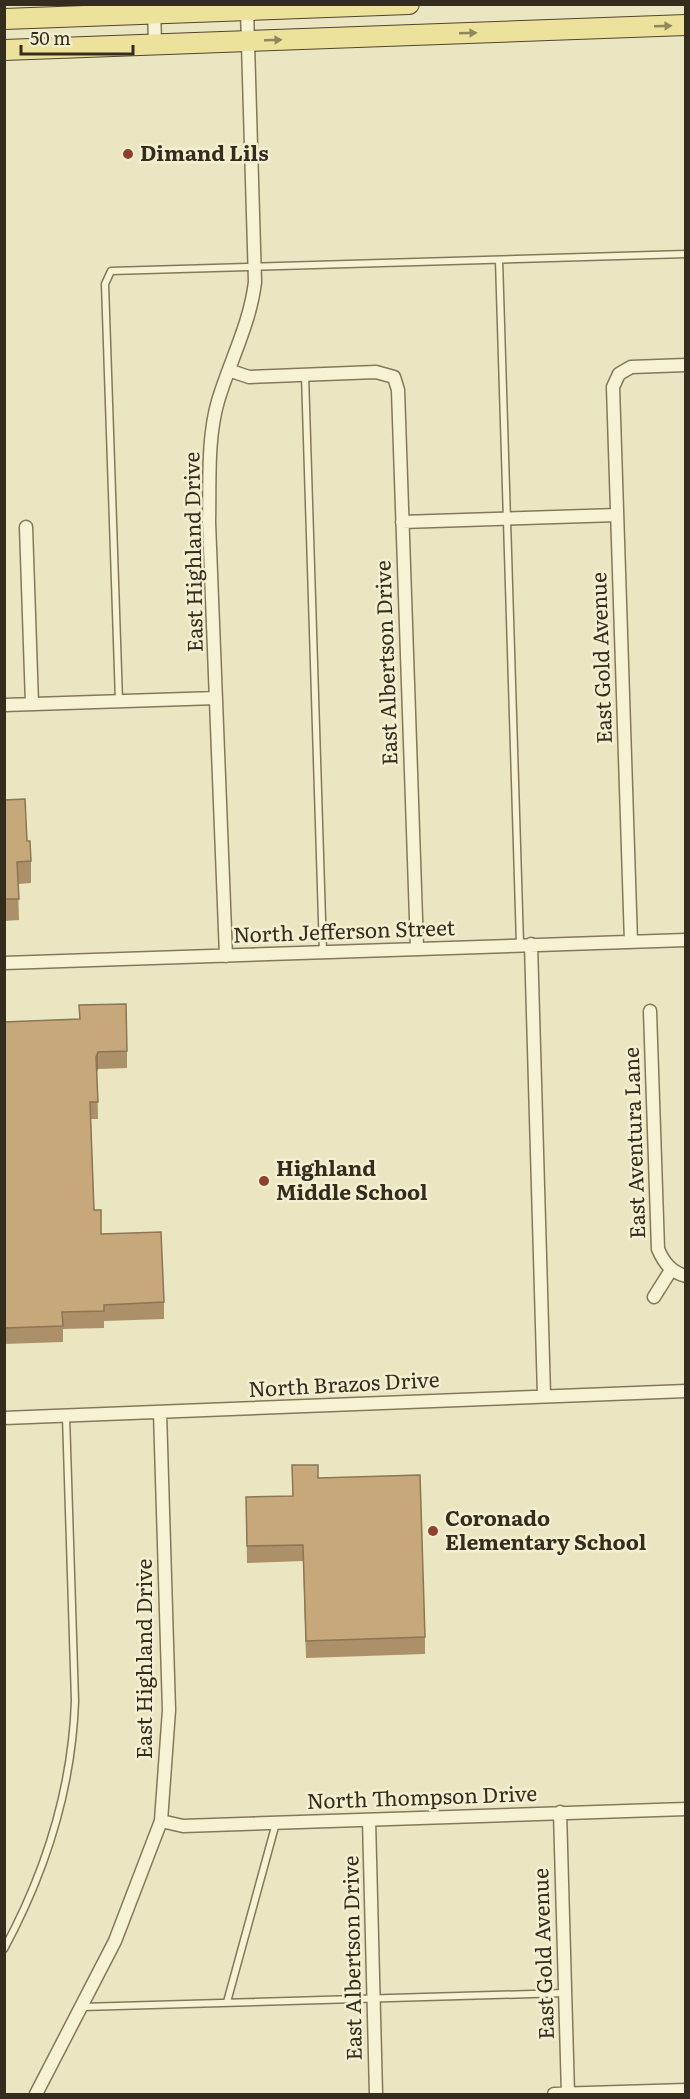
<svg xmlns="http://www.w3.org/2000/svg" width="690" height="2099" font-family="Literata,serif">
<rect width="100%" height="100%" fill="#ebe6c2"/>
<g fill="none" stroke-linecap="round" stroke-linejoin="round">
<defs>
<path id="lane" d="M499 260 520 944
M305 375 323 952
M119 701 105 284 111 271 686 254
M4 1949C45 1873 72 1788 75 1701L66 1416
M227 2002 276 1823
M82 2007 565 1993"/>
<path id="street" d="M154 7 155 44
M231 371 249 377 376 372 394 377 398 390 417 948
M402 522 617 515
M26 527 32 704
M4 705 216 698
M631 942 613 387 619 374 631 367 686 365
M531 944 544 1395
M226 956 209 522C210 483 207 439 218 401 230 361 250 324 255 282L247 10
M4 963 686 940
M650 1011 658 1249C664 1263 671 1272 686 1276
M654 1297 671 1270
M4 1418 686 1391
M560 1812 568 2094
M369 1820 376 2094
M161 1821 183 1826 686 1809
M36 2094 115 1941 161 1821 169 1710 160 1412
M554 2094 686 2090"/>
<path id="primary" d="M4 19 409 4
M4 50 686 25"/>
</defs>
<!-- lane casing -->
<use href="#lane" stroke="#84785a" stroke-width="9"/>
<!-- street casing -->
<use href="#street" stroke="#84785a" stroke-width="15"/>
<!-- primary casing -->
<use href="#primary" stroke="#51452e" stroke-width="22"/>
<!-- lane -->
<use href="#lane" stroke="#f6f2d4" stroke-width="6"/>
<!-- street -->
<use href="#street" stroke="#f6f2d4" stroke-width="12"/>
<!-- primary -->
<use href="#primary" stroke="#ede29b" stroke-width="20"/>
</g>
<!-- wall -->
<path fill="#ab9069" d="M4 800 27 841 31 861V883L18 884 19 920 4 921Z
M79 1005 127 1051V1068L98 1069 97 1072 98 1119H91L94 1210 101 1234 164 1302V1319L104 1321V1328L63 1329V1342L4 1344V1022L79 1019Z
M292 1465 318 1478 425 1637V1654L306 1658 303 1561 247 1563 246 1497 292 1496Z"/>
<!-- shaded-wall -->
<path fill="#8b7655" d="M98 1052V1069L96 1074V1057Z"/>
<!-- building -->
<path fill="#c7a87a" stroke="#8b7655" stroke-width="1.5" d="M25 799 27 841H30L31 861 17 862 19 899H4V800Z
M126 1004 127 1051 98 1052 96 1057 98 1102H90L94 1210H101V1234L161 1232 164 1302 104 1305V1311L62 1312 63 1326 4 1328V1022L80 1019 79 1005Z
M292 1465H318V1478L420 1475 425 1637 306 1641 303 1545 247 1546 246 1497 293 1496Z"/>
<!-- one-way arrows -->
<defs><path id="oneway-solid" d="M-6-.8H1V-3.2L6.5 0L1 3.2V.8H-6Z" transform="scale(1.5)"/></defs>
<g fill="#90885c">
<use href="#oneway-solid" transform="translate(663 26) rotate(-2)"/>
<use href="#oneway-solid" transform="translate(468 33) rotate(-2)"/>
<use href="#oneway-solid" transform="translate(273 40) rotate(-2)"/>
</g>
<!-- markers -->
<g fill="#8f3f2e" stroke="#f3efd1" stroke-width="2">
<circle cx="128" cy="154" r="6"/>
<circle cx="264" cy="1181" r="6"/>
<circle cx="433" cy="1531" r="6"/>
</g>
<g text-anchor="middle" stroke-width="5" stroke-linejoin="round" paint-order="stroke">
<!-- poi labels -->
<g font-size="21" font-weight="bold" fill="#342d1e" stroke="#f3efd1" text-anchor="start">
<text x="140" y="161">Dimand Lils</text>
<text x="276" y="1176">Highland<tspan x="276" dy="24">Middle School</tspan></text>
<text x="445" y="1526">Coronado<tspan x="445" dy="24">Elementary School</tspan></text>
</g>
<!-- street labels -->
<g font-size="21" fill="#342d1e" stroke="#f3efd1">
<text transform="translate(194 552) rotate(-91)" y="7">East Highland Drive</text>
<text transform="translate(602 658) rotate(-92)" y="7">East Gold Avenue</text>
<text transform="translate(387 663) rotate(-92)" y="7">East Albertson Drive</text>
<text transform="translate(344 932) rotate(-2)" y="7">North Jefferson Street</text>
<text transform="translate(635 1143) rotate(-92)" y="7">East Aventura Lane</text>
<text transform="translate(344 1385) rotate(-3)" y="7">North Brazos Drive</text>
<text transform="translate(145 1659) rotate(-90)" y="7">East Highland Drive</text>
<text transform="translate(422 1798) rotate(-2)" y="7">North Thompson Drive</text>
<text transform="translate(544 1954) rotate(-92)" y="7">East Gold Avenue</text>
<text transform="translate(353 1958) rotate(-91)" y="7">East Albertson Drive</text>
</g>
</g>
<!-- border -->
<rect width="690" height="2099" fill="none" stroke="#342d1e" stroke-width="12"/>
<!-- scale -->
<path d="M21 45v9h112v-9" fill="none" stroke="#342d1e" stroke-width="3"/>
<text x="30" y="45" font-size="18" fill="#342d1e" stroke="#f3efd1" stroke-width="4.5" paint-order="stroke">50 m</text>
</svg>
